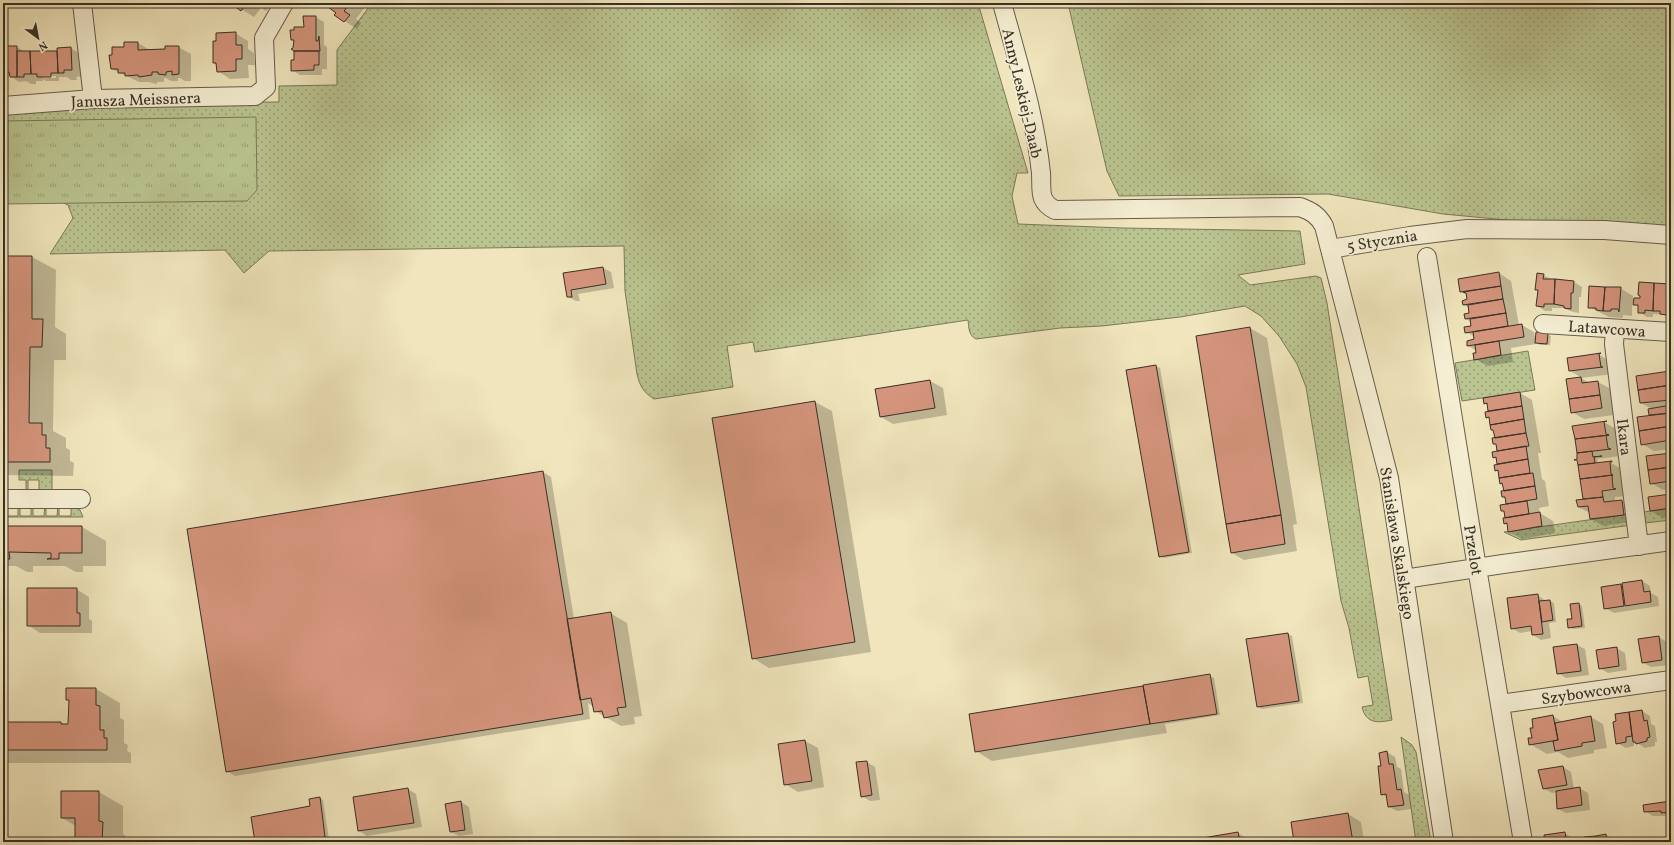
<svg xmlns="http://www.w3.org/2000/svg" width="1674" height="845" font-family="Vollkorn,serif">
<defs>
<pattern id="grass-dots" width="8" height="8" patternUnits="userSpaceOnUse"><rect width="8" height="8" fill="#bac490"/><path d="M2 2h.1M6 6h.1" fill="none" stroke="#98a075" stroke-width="1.8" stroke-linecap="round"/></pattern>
<pattern id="park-tufts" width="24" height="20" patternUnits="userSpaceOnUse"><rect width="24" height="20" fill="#bac490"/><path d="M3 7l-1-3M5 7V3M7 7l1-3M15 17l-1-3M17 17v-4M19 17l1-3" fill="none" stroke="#98a075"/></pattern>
</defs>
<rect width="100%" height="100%" fill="#f0e5bc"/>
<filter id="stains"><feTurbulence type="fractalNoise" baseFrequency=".005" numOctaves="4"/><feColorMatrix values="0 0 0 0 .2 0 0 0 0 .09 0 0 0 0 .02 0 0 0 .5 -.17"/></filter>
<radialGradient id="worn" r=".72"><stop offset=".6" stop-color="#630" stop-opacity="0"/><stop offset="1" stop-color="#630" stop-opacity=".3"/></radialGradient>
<!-- grass -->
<path fill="url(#grass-dots)" stroke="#797a5b" d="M372 3H978L1028 173H1017L1012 196 1018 224 1123 228 1300 231 1305 264 1238 275 1250 285 1316 276 1321 278 1327 303 1392 720C1378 723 1366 724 1362 707L1373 705 1368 676 1358 678 1349 628 1341 601 1306 387 1297 364 1279 336 1261 316 1245 306 1180 317 1102 326 1060 328 976 339C968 335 969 327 968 320L755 352 753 342 727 346 733 387 654 399C643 392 640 386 637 374L625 291 624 246 269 251 244 273 225 250 50 254 73 218 68 205 52 198 3 199V112L166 103 279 102V86L337 85V50Z
M1068 3H1671V232L1560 225 1443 214 1328 194 1119 196 1107 171Z
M1528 351 1535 390 1462 401 1455 363Z
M19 470H52V491H39V480H28V491H26V480H19Z
M5 505H7V516H18V505H20V516H31V505H33V516H44L45 505H46V516H57L58 505H59V516H71V505L79 508 83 517H3L5 516Z
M1671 508V520L1645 523 1644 512Z
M1630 514 1632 525 1521 540 1504 532Z
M1401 737 1412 745 1416 752 1431 842H1416Z"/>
<!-- park -->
<path fill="url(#park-tufts)" stroke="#797a5b" d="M256 117 257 190 247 201 3 204V121Z"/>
<!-- shadow -->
<path fill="#0003" fill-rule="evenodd" d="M40 3H65L45 6Z
M232 3H272L266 11 261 8 254 17Z
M325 3H368L356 19 361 23 357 29 335 15 337 12Z
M315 17 324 22V45L327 47V69H322V75H300L292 70 295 61 294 41 292 40Z
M235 33 248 41V49L254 53 255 65H248L249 78 230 79 218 71 217 65 214 63 217 42Z
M138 43 150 50H166L178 47 191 54V81H185L180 78H178V81H171L166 78H164V82H157V84L148 82H139L112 69 125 48Z
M17 47 25 52H58L71 48 83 56 84 76 76 77 77 80H71L67 77H59V81H46L43 79V81H36V84H31L26 81 19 82 5 72V81H3V59ZM43 76H56V78H43Z
M3 257H32L56 270 55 327 66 334V360H54L53 431 66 438V448L70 450V461L74 463 73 476 3 475V408L6 313H3Z
M603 268 611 272 614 288 578 294 580 301H576L568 297 564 274Z
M1499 273 1511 281 1519 325H1522L1534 332 1536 344 1511 348 1513 362 1488 366 1475 359 1477 351 1468 346 1475 340V337L1466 332 1472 327 1471 322 1466 319 1470 314 1469 308 1464 305 1468 300 1467 295 1461 292Z
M1543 275 1551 279 1574 282 1582 287 1581 297H1579V313L1573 312 1563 308H1552V311H1545L1537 306 1539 291 1537 290Z
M1640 283 1671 285V319L1664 315 1653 314V317H1647L1639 312V307L1632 303V316L1623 315V318L1609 317 1589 307 1620 288 1633 296V299H1641Z
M1250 328 1267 338 1297 524 1293 525 1297 551 1244 560 1232 553Z
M1547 334 1551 336 1550 345H1540L1537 343Z
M1598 354 1611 362 1613 374 1581 378 1590 383 1598 382 1611 389 1614 415 1584 419 1572 412 1568 380 1582 378 1570 371Z
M1156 366 1160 368 1192 553 1164 558 1160 556Z
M1670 372 1671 373V449L1654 451 1642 444 1652 416 1650 415 1652 409 1641 403Z
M930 381 943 388 947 415 893 424 881 417Z
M1520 393 1532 400 1541 453H1538L1540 467 1542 479 1545 481 1549 506 1539 508 1540 513 1553 521 1555 533 1522 539 1509 532 1508 525 1505 523 1507 519 1505 512 1502 510 1507 505 1506 499 1503 497 1505 492 1504 485 1500 483 1499 472 1496 470 1499 465 1498 459 1494 457 1498 452 1497 445 1494 443 1496 438 1495 432 1492 430 1490 419 1487 417 1489 412 1488 405 1485 403Z
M815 402 832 411 871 652 769 668 753 658Z
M1604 422 1616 429 1620 456 1597 459 1598 464 1609 462 1622 469 1626 496 1615 497V502L1622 501 1634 508 1636 521 1603 526 1591 519 1590 513 1578 507 1584 500 1574 426Z
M1671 454V489L1663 490 1651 483Z
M543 472 551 477 574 619 610 613 627 623 642 716 634 717 635 724 621 726 595 711 594 707 588 703 590 719 235 776 227 771Z
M1671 495V517L1663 518 1651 511Z
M3 527H82L106 541V566H83V572H76L65 566H33V572H27L16 566H3Z
M1642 581 1650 586 1651 593 1658 597 1659 606 1614 613 1605 608 1602 588Z
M76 589 89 597V619L92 621V633H40L28 625Z
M1537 595 1546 601H1550L1554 603 1556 622 1549 623 1551 638 1541 640 1533 635 1532 631 1520 633 1512 628Z
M1578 604 1582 606 1585 628 1573 629 1569 627 1573 620Z
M1288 634 1292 636 1303 703 1262 709 1258 707Z
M1659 637 1667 642 1670 665 1651 667 1642 662Z
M1577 645 1585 649 1589 675 1566 678 1558 673 1554 648Z
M1616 648 1625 653 1627 670 1608 673 1600 668Z
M1210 676 1214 678 1220 715 1165 724 1167 733 992 761 976 751 970 715Z
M3 678 5 679V694H3Z
M67 689H96L120 703V718L124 720V743L128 745 127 751 131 753V763H3V724L61 723 69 725 70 701 67 700Z
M1642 711 1650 716 1651 724 1655 726 1657 742H1655V746L1645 748 1634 741V746L1626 748 1617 743V715Z
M1553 716 1564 723 1591 717 1603 724 1607 748 1594 750V753L1568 758 1558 752 1547 754 1530 744 1533 739Z
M805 741 818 748 824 787 798 792 785 784Z
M1387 752 1395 757 1397 767 1401 769 1404 792 1409 795 1411 809 1397 811 1389 807 1387 797 1382 794V766L1380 754Z
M867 762 875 767 880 800 870 801 862 796Z
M1563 767 1571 772 1574 789 1579 788 1588 793 1590 810 1566 813 1558 809 1557 792 1552 793 1543 788Z
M408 789 416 794 422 827 367 836 359 831 354 797Z
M62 792H99L123 806V834L126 836V842H76V826L62 818Z
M320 798 323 800 329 839 308 842H256L311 807Z
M461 802 469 807 473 834 459 836 451 832Z
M1671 802V817L1667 816H1653L1645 811Z
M1348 814 1361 822 1364 842H1295Z
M1238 833 1246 838 1247 842H1185Z
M1564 833 1573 838 1574 842H1546Z
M1606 835 1614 840V842H1585Z"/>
<!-- building -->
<path fill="#d5957d" stroke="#383026" d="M230 3H247L241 11Z
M323 3H350L344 11 350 15 344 22 334 15 336 13Z
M303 16H316V41H318L319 36 320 51H294L291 49 293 48 294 40H291L290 30H294V27H304Z
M236 32V45H242V59H236V71L217 72 216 63H213V41H216V33Z
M124 42H138V50L165 49V46H179V74L172 75V71L166 72V75L158 74V72H152V75L139 77 138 75 125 76V73H118V69H111L109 55H112V47H124Z
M3 46H17V77H10L9 72H3Z
M71 47 72 70H64V73H58L57 48Z
M17 51H30L31 74H24V77H17Z
M30 51H57L58 73H51V77H37V74H31Z
M294 51H319V65H314V70L291 71V60H294Z
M3 256H32V319H43L42 347H30L29 423H42V435H46V448H50V462H3V376L5 300H3Z
M603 267 606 284 571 290 572 297H567L563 273Z
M1499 272 1501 286 1460 292 1458 279Z
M1537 273 1544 274 1543 279H1555L1554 304H1544V307L1536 306 1538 290H1535Z
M1555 279 1574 281 1573 293H1571V309L1564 308V306L1554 304Z
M1639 282 1654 283 1653 311 1645 310V313H1638V305H1633L1634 298H1640V296L1638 295Z
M1654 283 1670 284V298L1667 297V315L1660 314V311H1653Z
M1501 286 1503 299 1463 305 1462 301 1467 299 1466 293 1463 292Z
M1589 286 1605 287 1603 311 1596 310V308H1588Z
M1605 287H1621L1619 312 1618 309H1611V311H1603Z
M1503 299 1506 313 1465 319 1464 314 1469 313 1468 305Z
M1506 313 1508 326 1465 333 1464 327 1471 326 1470 319Z
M1522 324 1524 337 1467 346V341L1474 339 1473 332Z
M1250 327 1281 515 1226 524 1196 336Z
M1536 332 1548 333 1547 344 1535 343Z
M1499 341 1501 355 1474 360 1473 353H1476L1475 345Z
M1601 353 1599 354 1601 367H1603L1569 371 1567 358Z
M1156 365 1189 552 1159 557 1126 370Z
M1670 371 1671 385 1638 390 1636 376Z
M1581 377 1582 383 1598 381 1600 395 1569 399 1566 379Z
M930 380 935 408 880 417 875 389Z
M1671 385V400L1640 403 1638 390Z
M1520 392 1522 406 1488 411 1487 403 1484 404 1483 398Z
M1600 395 1602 408 1571 413 1569 399Z
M815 401 855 642 752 659 712 418Z
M1671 405V413L1649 415 1648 409Z
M1522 406 1524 419 1490 425 1489 417 1486 418 1485 412Z
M1671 413V426L1639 431 1637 417Z
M1524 419 1526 433 1495 438 1493 430H1491L1490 425Z
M1607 421 1604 422 1606 434 1609 435 1575 439 1572 426Z
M1671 426V440L1641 445 1639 431Z
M1526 433 1529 446 1497 451 1496 444H1493L1492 438Z
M1606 435 1608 448 1611 449 1577 453 1575 439 1609 435Z
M1526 446 1528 459 1497 464 1496 457 1493 458 1492 452Z
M1592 451 1593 457 1602 456 1594 457 1595 463 1578 465 1577 460H1574L1577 459V453Z
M1671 453V467L1648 470 1646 456Z
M1528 459 1530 473 1499 478 1498 470 1495 471 1494 465Z
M1612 461V462H1610L1611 474 1613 475 1580 479 1578 465Z
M1671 467V481L1650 484 1648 470Z
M543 471 583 714 226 772 187 529Z
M1533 473 1535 486 1504 491 1502 483 1500 484 1499 478Z
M1613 475 1612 476 1613 488 1616 489 1602 491 1603 497 1583 499 1580 479Z
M1535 486 1537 499 1506 504 1505 497H1502L1501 491Z
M1671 494V508L1650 511 1648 497Z
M1603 497 1604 502 1622 500 1624 515 1590 519 1588 506 1578 507 1576 500Z
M1527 501 1529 514 1505 518 1504 511H1501L1500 505Z
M1540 512 1542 526 1508 532 1507 523 1504 524 1503 518Z
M1281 515 1285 544 1231 553 1226 524Z
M3 526H82V553H59V559H47L51 558V553L9 552 10 559H3Z
M1642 580 1644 592 1650 591 1651 602 1625 606 1622 583Z
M1621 584 1624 606 1604 609 1601 587Z
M27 588H77V613H80V626H27Z
M1538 594 1543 634 1532 635 1531 626 1511 629 1507 598Z
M1550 600 1553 620 1542 622 1539 601Z
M1579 603 1582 626 1568 628 1567 619H1572L1570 604Z
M611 612 626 707 617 708 619 715 604 718 602 711 594 712 591 698 580 700 567 619Z
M1288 633 1299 701 1257 707 1246 639Z
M1659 636 1662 660 1642 663 1638 639Z
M1577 644 1581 671 1557 674 1553 647Z
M1617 647 1619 666 1599 669 1596 650Z
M1210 674 1217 714 1150 724 1143 685Z
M1143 686 1150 724 975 752 969 714Z
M66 688H96V705L100 706V730H104V738H107V750H3V722H61V724H68L69 700H66Z
M1642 710 1644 721 1647 720 1650 737 1647 738V741L1636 744 1635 742H1633L1629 712Z
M1629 712 1632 736 1626 737V742L1616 744 1613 722 1616 721 1615 714Z
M1553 715 1558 740 1529 745 1528 738H1532L1530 728H1533L1532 719Z
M1591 716 1595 741 1582 743V746L1555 751 1553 741 1558 740 1555 723Z
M1671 719V729H1669L1667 720Z
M805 740 812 781 784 785 778 744Z
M1387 751 1389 764H1393L1397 790 1401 789 1404 805 1388 807 1386 794 1381 795 1378 766H1381L1379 753Z
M867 761 872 795 861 797 856 762Z
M1563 766 1567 785 1543 789 1538 770Z
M1580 787 1582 805 1557 809 1556 791Z
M408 788 414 823 358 831 353 797Z
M61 791H99V821L103 822 102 842H75V818H61Z
M320 797 325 837 293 842H255L251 817 310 806 309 799Z
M461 801 465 830 450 832 445 804Z
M1671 801V812L1661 813V811L1644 812 1643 805Z
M1348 813 1353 842H1294L1291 822Z
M1238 832 1240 842H1179Z
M1565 832 1566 838H1568L1569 842H1545L1544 835Z
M1606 834 1607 842H1597L1596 836Z
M1596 836 1597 842H1584V837Z"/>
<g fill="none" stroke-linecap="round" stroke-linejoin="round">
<defs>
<path id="street" d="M82 3 93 99
M1002 3C1017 59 1035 115 1041 173 1042 191 1038 201 1055 210L1300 207C1311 211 1318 215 1324 226L1389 478 1444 842
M3 106 93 99 255 96 266 87 264 38 284 3
M1330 249 1410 236 1467 229 1604 230 1671 235
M1427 257 1477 568 1523 842
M1543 324 1671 332
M1615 329 1614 344 1639 546
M3 499H81
M1404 579 1503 564 1671 541
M1500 704 1671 680"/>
</defs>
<!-- street casing -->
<use href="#street" stroke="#665d4c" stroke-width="20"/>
<!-- street -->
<use href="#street" stroke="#f5eed3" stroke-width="18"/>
</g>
<g text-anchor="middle" stroke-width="3.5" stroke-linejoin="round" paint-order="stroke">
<!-- street labels -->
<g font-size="16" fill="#383026" stroke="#f5eed3">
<text transform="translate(1023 93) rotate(77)" y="6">Anny Leskiej-Daab</text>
<text transform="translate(136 99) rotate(-2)" y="6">Janusza Meissnera</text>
<text transform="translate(1382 240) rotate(-9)" y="6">5 Stycznia</text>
<text transform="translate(1607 328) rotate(4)" y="6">Latawcowa</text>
<text transform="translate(1625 437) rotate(83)" y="6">Ikara</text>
<text transform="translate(1398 543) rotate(81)" y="6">Stanisława Skalskiego</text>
<text transform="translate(1474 550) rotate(81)" y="6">Przelot</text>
<text transform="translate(1586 692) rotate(-8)" y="6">Szybowcowa</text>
</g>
</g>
<!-- margin -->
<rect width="1674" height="845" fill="none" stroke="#f0e5bc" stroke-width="16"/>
<rect x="4" y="4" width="1666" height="837" fill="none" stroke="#383026" stroke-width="2"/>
<rect x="8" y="8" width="1658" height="829" fill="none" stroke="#383026"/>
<!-- north arrow -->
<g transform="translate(38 38) rotate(148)" stroke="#f5eed3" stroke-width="3" paint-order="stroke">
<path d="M0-3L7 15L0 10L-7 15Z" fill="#383026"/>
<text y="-6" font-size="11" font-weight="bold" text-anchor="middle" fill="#383026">N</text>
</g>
<rect width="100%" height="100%" filter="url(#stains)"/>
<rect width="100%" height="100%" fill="url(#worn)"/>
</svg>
